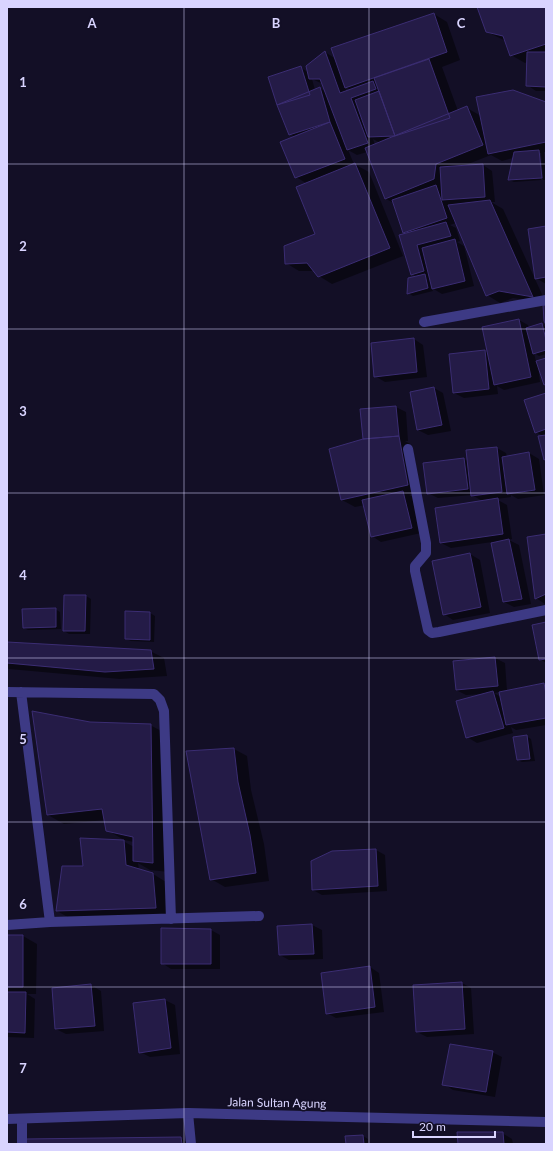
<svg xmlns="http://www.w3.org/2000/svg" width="553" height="1151" font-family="Lato,sans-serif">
<rect width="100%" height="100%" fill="#130f26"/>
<!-- shadow -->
<path fill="#0007" fill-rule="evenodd" d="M478 7H546V91H536L527 85V62L525 63 511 55 506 41 487 32Z
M434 14 447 22 460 60 442 67 458 111 467 108 481 116 546 103V152H544L546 180H543L541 153H539L541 180 514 182 509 180 513 158 502 161 491 155 463 166 483 165 492 171 495 202H491L503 209 546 303 513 298 500 303 487 295 456 223 450 225 456 228 460 241 457 242 464 246 474 286 442 294 432 288 433 291 413 296 408 293 417 277 412 274 407 234 404 232 394 203 386 199 367 152 357 155 348 150 354 164 369 172 403 256 332 284 319 276 314 271H299L286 263 316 235 306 183 296 177 295 137 290 134 301 68 308 72 325 52 336 59ZM312 79 323 84 326 92 320 88 315 90ZM345 87 351 90 347 92ZM373 139 380 143 375 145Z
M546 227V284L536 278Z
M519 320 528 325 529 328 541 324 546 327V354L539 356 534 353 536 362 546 359V385L538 365 540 382 504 390 497 386 498 394 464 398 454 393 485 351 488 353Z
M414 339 423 345 427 377 385 382 375 376Z
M434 388 443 393 451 431 428 435 418 430 411 393Z
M546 394V460L543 436 536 432Z
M396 407 406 412 408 441H405L412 445 421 492 409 495 413 497 421 533 381 542 372 536 365 505 355 507 342 500 364 440Z
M497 448 506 453 507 457 529 453 539 459 544 495 518 499 511 495V497L496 499 507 505 512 539 509 540 519 545 531 604 514 607 504 602 492 542 451 548 441 543 484 502 472 495 438 498 428 493 464 459 468 461Z
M546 535V603L545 604 536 598Z
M470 554 480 560 490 613 453 620 444 614 434 562Z
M65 596H86L91 599 90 634H69L64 631Z
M55 609 60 612 61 629 28 630 24 628Z
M150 613 155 616 154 642 131 641 126 639Z
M546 623V663L540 659Z
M7 643 150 651 164 658 167 676 120 679 9 669 7 668Z
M495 658 505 663 507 691 544 684 546 686V725L516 730 511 727 513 733 477 743 467 737 483 694 466 695 456 690 454 662ZM501 692V697L494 693Z
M90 723 150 725 167 734 169 872 150 870 138 863 139 870 153 874 166 882 169 916 71 919 57 911 84 867 123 841 134 847V842L124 840 107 830 105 820 64 824 48 815Z
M526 736 531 739 535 761 522 762 518 760Z
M234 749 247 756 251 790 264 844 269 881 225 887 211 879Z
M376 850 385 855 387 891 322 895 313 890Z
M312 925 322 930 323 959 289 960 280 955 278 926Z
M211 930 220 935V969H171L162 963Z
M7 936H23L37 944 36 994H27L35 999 34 1038 7 1037Z
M370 967 379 973 384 1012 336 1018 327 1013Z
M462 983 471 988 474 1034 427 1037 417 1032Z
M91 985 101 991 104 1031 66 1034 56 1029 53 989Z
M165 1000 175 1005 180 1054 150 1057 140 1052Z
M492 1052 502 1057 495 1097 453 1090 444 1084Z
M502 1133 512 1139 513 1144H459Z
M363 1136 368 1139V1144H347Z
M180 1138 191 1144H25Z"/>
<!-- building -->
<path fill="#241b47" stroke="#3b2d73" d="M477 7H546V44L510 56 503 36 486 32Z
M434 13 447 52 345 88 331 48Z
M325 51 340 93 373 81 376 89 351 98 368 143 347 150 320 79H309L306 66Z
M527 52H546V87L526 86Z
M429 59 450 118 395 136 374 78Z
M301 66 310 95 277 105 268 77Z
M320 87 330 122 289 135 277 105Z
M513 90 546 102V142L488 154 476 97Z
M379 91 395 136 368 137 355 100Z
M467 106 483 145 436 164 434 179 385 199 365 148Z
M330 122 345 159 295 178 280 142Z
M539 150 542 178 508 180 514 152Z
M355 163 390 248 318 277 307 263 285 264 284 246 315 234 296 187Z
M483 164 485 197 442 200 440 167Z
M436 185 447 218 403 233 392 200Z
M490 200 533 297 499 291 486 296 448 205Z
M446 222 451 236 417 245 424 271 411 275 399 235Z
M546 226V277L535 279 528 229Z
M455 239 465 281 432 289 422 248Z
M425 274 428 288 407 294 408 278Z
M543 305H546V325L544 321Z
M519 319 531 377 494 385 482 327Z
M542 323 546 340V350L533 354 526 328Z
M414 338 417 372 374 377 371 343Z
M485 350 489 389 453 393 449 354Z
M546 358V384L544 385 536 361Z
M434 387 442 425 417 430 410 392Z
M546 393V429L535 433 524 400Z
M396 406 399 436 363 439 360 409Z
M546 435V459L544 460 538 436Z
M399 436 408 485 341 500 329 449 363 439Z
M497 447 502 492 471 496 466 450Z
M529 452 535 490 507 494 502 457Z
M464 458 468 489 427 494 423 463Z
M403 491 412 528 371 537 362 500Z
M498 498 503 534 440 543 435 508Z
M546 534V594L535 599 527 537Z
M509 539 522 599 503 602 491 543Z
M470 553 481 607 443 615 432 561Z
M64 595H86L85 631H63Z
M56 608V627L23 628 22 609Z
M125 611 150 612V640L125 639Z
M546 622V659L539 660 532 625Z
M7 642 151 650 154 669 105 672 7 663Z
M495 657 498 686 456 690 453 661Z
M544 683 546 694V718L506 725 499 692Z
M493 691 504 728 466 738 456 701Z
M32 711 90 722 151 724 153 863 133 861V837L106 831 102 809 47 815Z
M527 735 530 759 517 760 513 737Z
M234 748 238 782 250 835 256 873 210 880 186 751Z
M80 838 124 840 126 865 153 873 156 908 56 911 62 866H83Z
M376 849 378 886 312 890 311 861 332 851Z
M312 924 314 954 279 955 277 926Z
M161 928 211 929V964H161Z
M7 935H23V987H7Z
M370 966 375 1007 326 1014 321 973Z
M462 982 465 1029 416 1032 413 985Z
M91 984 95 1026 55 1029 52 988Z
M7 992H26L25 1033 7 1032Z
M165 999 171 1048 139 1053 133 1003Z
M450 1044 493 1051 486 1092 442 1085Z
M457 1132H503L504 1144H458Z
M363 1135 364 1144H346L345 1136Z
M181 1137 182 1144H24V1139Z"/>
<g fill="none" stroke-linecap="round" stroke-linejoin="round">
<!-- minor -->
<path stroke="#3d3a85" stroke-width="10" d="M424 322 546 300
M408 449 426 543V553L415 566V571L428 630 432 633 439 632 546 610
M7 692 154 694 160 700 164 711 171 919
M21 692 50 922
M7 925 50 922 259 916
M188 1113 191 1144
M22 1119V1144"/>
<!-- tertiary -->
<path stroke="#3d3a85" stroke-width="10" d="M7 1119 188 1113 546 1122"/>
</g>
<!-- grid -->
<path fill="none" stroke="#d9d4ff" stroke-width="1" stroke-opacity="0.55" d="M184 7V1144M369 7V1144M7 164H546M7 329H546M7 493H546M7 658H546M7 822H546M7 987H546"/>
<g text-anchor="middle" stroke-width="3.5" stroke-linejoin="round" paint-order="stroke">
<!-- street labels -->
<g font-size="12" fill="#d9d4ff" stroke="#130f26">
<text transform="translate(277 1103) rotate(1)" y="4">Jalan Sultan Agung</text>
</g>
</g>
<g font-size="13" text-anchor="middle" font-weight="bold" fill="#d9d4ff" stroke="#130f26" stroke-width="3.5" stroke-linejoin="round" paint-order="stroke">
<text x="92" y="28">A</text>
<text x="276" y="28">B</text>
<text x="461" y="28">C</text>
<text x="23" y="87">1</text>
<text x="23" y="251">2</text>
<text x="23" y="416">3</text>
<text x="23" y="580">4</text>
<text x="23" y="744">5</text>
<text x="23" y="909">6</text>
<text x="23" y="1073">7</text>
</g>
<!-- border -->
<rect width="553" height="1151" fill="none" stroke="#d9d4ff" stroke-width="16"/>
<!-- scale -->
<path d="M413 1131v6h82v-6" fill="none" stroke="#d9d4ff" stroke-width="2"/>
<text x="419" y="1131" font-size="12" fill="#d9d4ff" stroke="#130f26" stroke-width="3" paint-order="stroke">20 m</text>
</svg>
